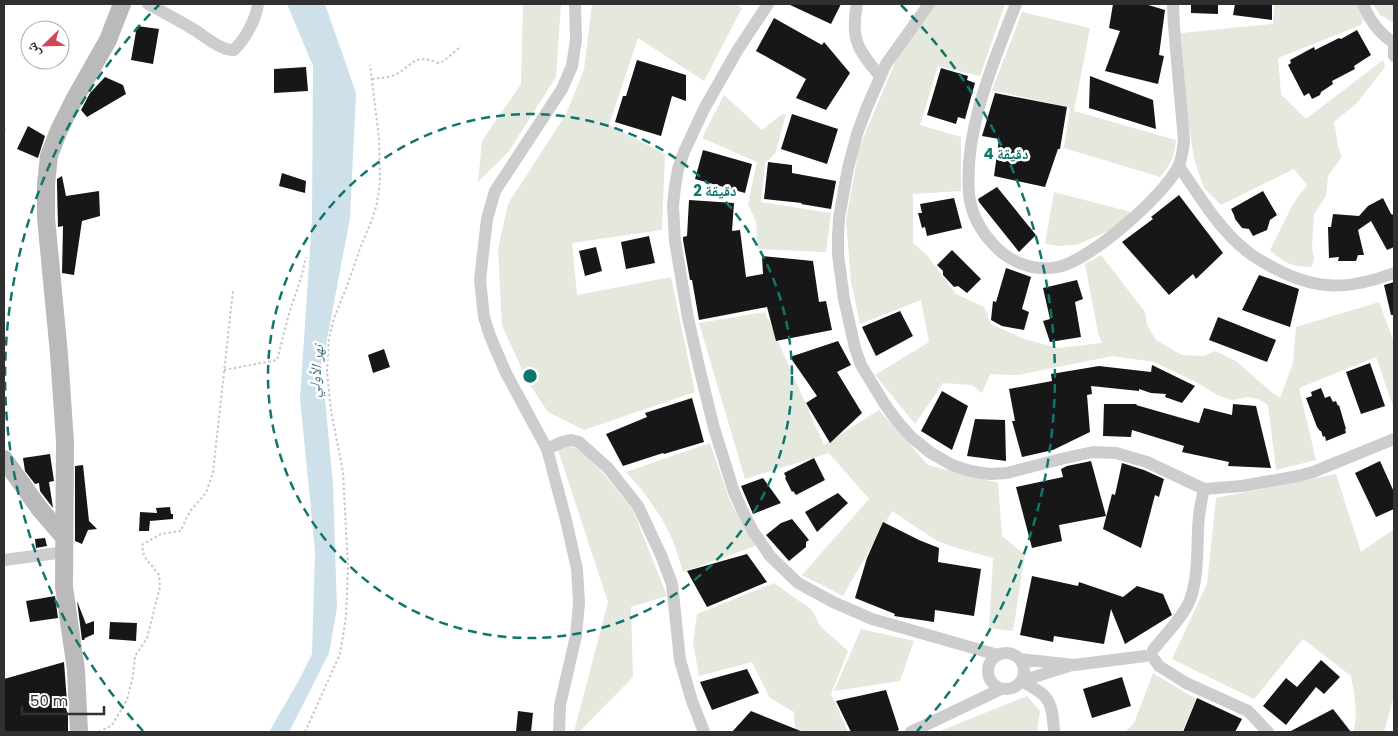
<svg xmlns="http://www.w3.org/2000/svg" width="1398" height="736" font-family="Poppins,'Noto Naskh Arabic',sans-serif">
<rect width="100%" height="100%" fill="#fff"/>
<!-- green -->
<path fill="#e4e8dd" d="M523 4H561L556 77 509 151 478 182 482 141 521 84Z
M592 4H737L742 8 704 81 638 38 609 125 665 154 662 230 572 243 577 295 671 277 695 392 584 430 548 412 528 382 502 326 498 249 508 204 566 114 584 70Z
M934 4H1005L980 76 938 66 920 125 961 137V191L913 194V243L927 255 956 294 984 307 991 324 1024 339 1058 348 1102 343 1098 333 1085 264 1101 255 1145 312 1147 325 1156 340 1182 355 1204 356 1215 351 1236 361 1269 390 1280 398 1293 363 1296 327 1379 302 1394 342V409L1376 357 1299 388 1316 460 1276 470 1268 405 1258 399 1248 397 1232 400 1219 396 1196 382 1154 362 1113 356 1017 375 990 374 982 393 972 385 943 383 915 424 875 375 929 342 921 300 860 324 851 282 846 220 859 148 896 60Z
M1274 4H1357L1363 20 1361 25 1278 58 1281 94 1306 119 1383 60 1385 67 1357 103 1334 122 1339 150 1342 157 1328 176 1326 196 1314 214 1312 247 1314 259 1312 267C1292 267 1284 263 1270 250L1293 204 1307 185 1294 169 1221 205 1204 188 1194 159 1187 114 1181 33 1273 24Z
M1373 4H1394V23L1380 15Z
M1022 12 1090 28 1074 111 1176 140C1174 157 1172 163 1160 177L1064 148 1070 108 992 90Z
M724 95 762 130 781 115 786 114 775 154 765 163 761 202 831 213 826 252 758 249 756 222 748 204 757 162 702 138Z
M1054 192 1131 212 1113 229 1076 245 1060 246 1045 244Z
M765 312 824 445 879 410 928 465 998 483 1002 536 1025 555 1013 631 989 628 993 558 957 548 937 541 892 511 843 596 802 575 869 499 829 453 745 479 699 323Z
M710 443 730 501 739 518 758 545 683 572C680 562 677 551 673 541 662 516 645 492 626 472Z
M567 446 576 448 582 452 602 472 633 510 667 596 631 607 633 677 579 732H574L608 602 558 450Z
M1336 474 1361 552 1394 529V696L1384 732H1353C1359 714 1354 694 1351 676L1303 639 1254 699 1172 659 1207 584 1216 498Z
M774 583 812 610 820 626 848 651 831 694 848 732H795L794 712 770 698 752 662 699 676 693 643 697 614Z
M861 629 914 641 900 681 834 691Z
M1153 673 1196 699 1182 732H1125L1134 723Z
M1027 696 1040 711 1037 732 940 731Z"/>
<!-- water -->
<path fill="#cee0e9" d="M287 4H325L356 93 350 218 322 366 333 484 337 608 329 653 289 732H269L299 680 312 654 315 550 300 399 312 219 313 66Z"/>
<!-- building -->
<path fill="#171717" d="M788 4H841L831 24Z
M1113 4H1145L1165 10 1159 55 1164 56 1158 84 1105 71 1120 31 1109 28Z
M1191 4H1218V14L1191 13Z
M1235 4H1272V20L1233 15Z
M774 18 822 45 824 42 850 73 826 110 796 98 806 79 756 51Z
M137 26 159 29 153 64 131 60Z
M1357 30 1371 55 1354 66 1355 69 1332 81 1333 84 1321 92 1320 95 1312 99 1309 93 1304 96 1288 65 1291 63 1290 60 1314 47 1315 50 1339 38 1341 39Z
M637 60 686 75V101L672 96 661 136 615 122 623 96H626Z
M306 67 308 91 274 93V69Z
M941 68 968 76 967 80 975 83 965 119 958 117 956 124 927 115Z
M1090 76 1153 100 1156 129 1089 108Z
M105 77 123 85 126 94 87 117 81 110 90 93Z
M995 93 1067 107 1060 149H1058L1045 187 994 176 999 139 982 136Z
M792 114 838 129 827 164 781 149Z
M28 126 45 136 38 158 17 149Z
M703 150 752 164 745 193 695 179Z
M768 162 792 165V173L836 181 831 209 801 204 802 203 764 199Z
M282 173 306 181 305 193 279 186Z
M62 176 66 196 99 191 100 216 82 221 74 275 62 273 63 226 58 227 57 185V179Z
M997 187 1036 235 1019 252 979 202 978 199Z
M1263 191 1277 215 1270 220 1267 230 1253 236 1249 229 1242 228 1235 219 1234 215 1231 209Z
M1179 195 1223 253 1196 279 1193 274 1169 295 1122 242 1153 219 1151 217Z
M954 198 962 228 927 236 925 227 922 228 918 213H922L920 204Z
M1383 198 1391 214 1394 215V247L1387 250 1371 221 1358 230 1364 255H1358L1356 261H1338L1339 257 1329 258 1328 227H1331L1333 214 1359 216 1368 206Z
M689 200 734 203 732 231 740 230 746 277 763 274 762 256 813 261 819 302 826 301 832 330 776 341 767 307 699 320 692 280H690L683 240V237L687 236Z
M649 236 655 263 626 269 621 242Z
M596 247 602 271 585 276 579 251Z
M952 250 981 279 967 293 958 286 954 287 943 275V271L937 265Z
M1006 268 1031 277 1022 309 1029 312 1024 330 1002 326 991 320 993 301 996 302Z
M1259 275 1299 289 1290 327 1242 310Z
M1077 280 1083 299 1075 302 1081 337 1050 342 1043 321 1050 319 1043 288Z
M1394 282V315H1391L1384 285Z
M900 311 913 336 876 356 862 327Z
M1218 317 1276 340 1267 362 1209 340Z
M838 341 851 365 837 372 862 413 830 443 806 403 817 396 790 357Z
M384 349 390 367 373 373 368 355Z
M1370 363 1385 406 1361 414 1346 372Z
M1152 365 1195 386 1182 403 1165 397 1166 394 1151 393 1139 389V391L1091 386 1092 394 1087 395 1090 432 1053 450 1022 457 1012 421H1015L1009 389 1052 381 1051 374 1099 366 1151 372Z
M1321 388 1325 398 1330 396 1333 402 1336 401 1338 406 1339 405 1346 429H1345L1346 433 1326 441 1325 436 1323 437 1321 431H1320L1317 427 1306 398 1312 396 1311 392Z
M942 391 968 406 952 450 921 431Z
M692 398 704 442 664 454 663 453 623 466 606 434 647 417 645 413Z
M1104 404H1137L1136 405 1199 423 1204 408 1232 415 1233 404 1256 406 1271 468 1228 466 1229 462 1182 452 1184 446 1132 430 1131 437 1103 436Z
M975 419 1005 420 1006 461 967 456Z
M50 454 54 481 49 482 53 508 40 491 39 483 35 484 25 471 23 458Z
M814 458 825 480 796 495 793 491 792 492 785 478 786 477 784 473Z
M1091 461 1106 516 1059 525 1062 541 1032 548 1016 487 1063 477 1061 469 1067 466Z
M1380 461 1394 492V509L1376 517 1355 473Z
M1122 463 1144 470 1164 479 1159 497 1155 495 1141 548 1103 529 1112 494 1115 495Z
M83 465 89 521 97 529 88 530 82 544 75 541V466Z
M763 478 781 503 753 514 741 486Z
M838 493 848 503 817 532 805 512Z
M170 507 171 514H173V519L150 521 149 531H139L140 512 157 513 156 508Z
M792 519 809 540 806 542V547L789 561 766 535 781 523Z
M883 522 919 540 939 548 938 562 981 569 974 616 935 610 934 622 894 616 895 614 855 598 867 558Z
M45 538 47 546 36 548 35 539Z
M747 554 767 582 707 607 687 571Z
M1032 576 1078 586 1079 582 1123 597 1137 586 1163 594 1172 615 1125 644 1111 609 1104 644 1054 636 1053 642 1020 635Z
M55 596 58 618 30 622 26 601Z
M77 601 86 624 94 621V634L85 638 84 640H82Z
M110 622 137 623 136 641 109 639Z
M1321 660 1340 677 1324 694 1316 687 1286 725 1263 706 1286 678 1297 687Z
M64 662 67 702 64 703 68 714V732H4V679Z
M747 669 759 693 712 710 700 682Z
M1122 677 1131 706 1092 718 1083 689Z
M886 690 899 730 895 732H851L836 701Z
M1197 698 1242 719 1235 732H1183Z
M1333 709 1351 732H1289L1310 721Z
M518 711 533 713 531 732H516Z
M751 711 803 732H732Z"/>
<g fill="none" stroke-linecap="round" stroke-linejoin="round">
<!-- path -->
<path stroke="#c7c7c7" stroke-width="2" stroke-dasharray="2.5 2.5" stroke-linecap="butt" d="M372 79C378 78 385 78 392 76 412 68 412 52 438 63L444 61 461 46
M4 130 5 128
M224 370 277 360 290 310 301 278 306 257
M99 732 112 725 127 700 133 676 135 656 147 638 160 587 159 575 144 556 142 545 161 534 181 531 186 519 191 510 206 493 213 472 233 291
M305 732 340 654 346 617 348 567 343 472 331 411 327 371 329 338 334 318 347 286 362 243 372 220 376 207 379 191 380 178 379 138 370 65"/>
<!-- street -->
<path stroke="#cdcdcd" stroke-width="12" d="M148 4C163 12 178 20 193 29 205 36 219 50 234 50 245 39 256 20 258 4
M768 4 737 51 704 109 684 152 678 169 675 187 673 205 675 241 688 318 700 371 714 428 734 492 743 512 753 531 770 556 798 583 833 602 872 619 998 655
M857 4C850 39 858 50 880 76
M929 4 886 64 867 107 857 134 848 168 839 218 838 237V255L844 299 855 348 861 365 884 403 897 421 911 437 931 453 952 465 970 471 989 474 1007 473 1061 459 1093 452 1116 453 1147 462 1204 489 1242 486 1298 476 1313 472 1394 439
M1016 4C993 63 964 129 969 194 971 213 980 230 993 244 1009 262 1034 272 1058 267 1090 260 1163 197 1178 167 1182 159 1183 150 1184 141L1174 26 1173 4
M1363 4C1369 19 1380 34 1394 43
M1394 48V56
M1179 166C1198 194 1220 231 1248 252 1255 258 1265 263 1274 268 1317 291 1349 290 1394 273
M547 449 562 442 571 440 579 442 608 468 638 506 661 555 672 584 680 660 692 701 704 732
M4 560 65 552
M1153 650C1164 636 1184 616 1190 600 1198 578 1197 554 1198 531 1198 517 1201 502 1204 489
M988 671a18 18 0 1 1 36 0a18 18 0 1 1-36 0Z
M1020 659 1074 665 1145 656
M1154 659 1159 666 1186 683 1248 711 1268 732
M1021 681C1050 696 1052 700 1054 732
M1021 681 1069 666
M559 732 560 705 576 636 579 603 577 569 566 520 547 449 506 373 490 336 484 317 480 280 487 219 495 191 562 89 572 66 576 40 575 4
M911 732 1001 689"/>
<!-- secondary -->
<path stroke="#bababa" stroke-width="18" d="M4 459 39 508 64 537
M79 732 76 670 64 587 65 442 59 354 46 218V184L49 156 59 130 74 100 108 40 122 4"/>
</g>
<!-- distance rings -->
<g fill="none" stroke="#0f766e" stroke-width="2.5" stroke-dasharray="9 6">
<circle cx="530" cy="376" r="262"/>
<path d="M143 731A525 525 0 0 1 159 5M901 5A525 525 0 0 1 917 731"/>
</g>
<g text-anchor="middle" stroke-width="5" stroke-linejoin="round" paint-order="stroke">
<!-- water labels -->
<g font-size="15" font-style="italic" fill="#46758a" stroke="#fff">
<text transform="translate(316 371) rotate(-85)" y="5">نهر الأولي</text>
</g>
</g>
<circle cx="530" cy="376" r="8" fill="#0f766e" stroke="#fff" stroke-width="2.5"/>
<g font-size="15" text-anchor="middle" font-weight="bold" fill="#0f766e" stroke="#fff" stroke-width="5" stroke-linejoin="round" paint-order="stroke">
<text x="1006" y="159">4 دقيقة</text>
<text x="715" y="196">2 دقيقة</text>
</g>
<!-- border -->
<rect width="1398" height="736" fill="none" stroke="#303030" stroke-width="10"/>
<!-- north arrow -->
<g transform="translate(45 45) rotate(247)"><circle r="24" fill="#ffffff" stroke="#acacac"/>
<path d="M0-4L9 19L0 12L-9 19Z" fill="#d4455a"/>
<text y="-8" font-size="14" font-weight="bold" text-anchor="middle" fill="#303030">ش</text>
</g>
<!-- scale -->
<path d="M22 706v8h82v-8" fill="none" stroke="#303030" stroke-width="2.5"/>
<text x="30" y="706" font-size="15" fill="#303030" stroke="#ffffff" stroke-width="4" paint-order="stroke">50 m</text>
</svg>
